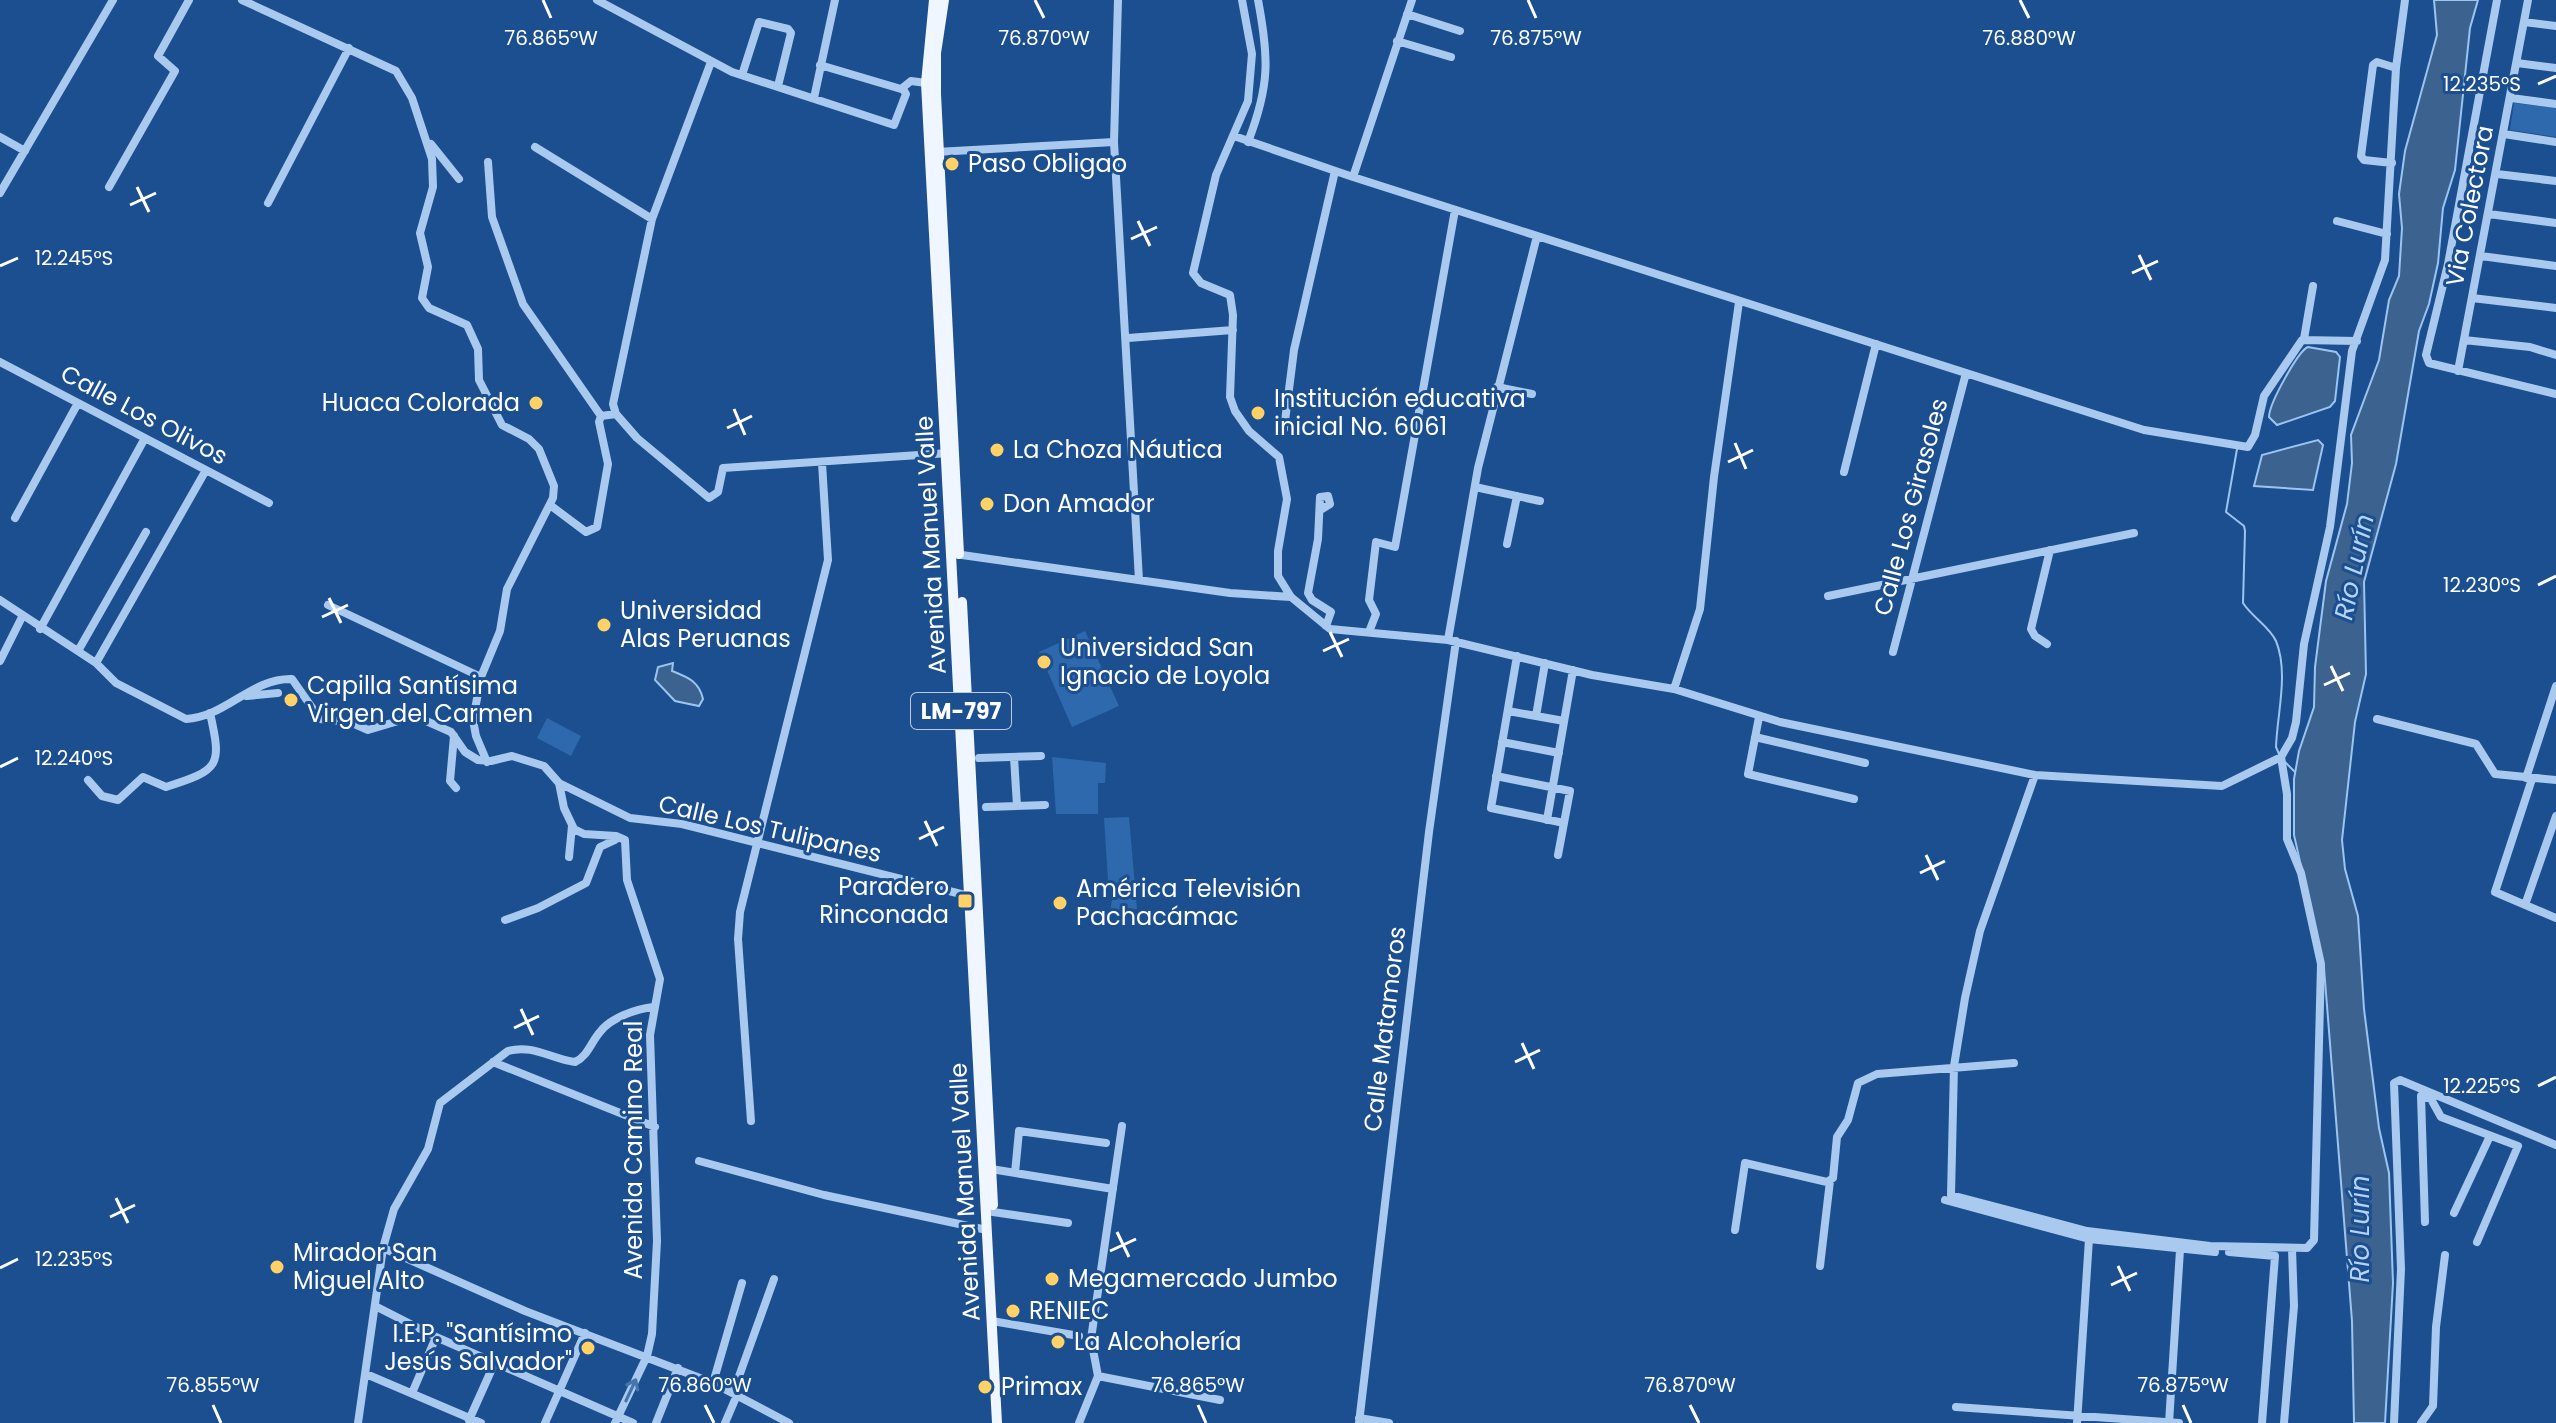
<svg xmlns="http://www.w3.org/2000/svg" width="2556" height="1423" font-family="Poppins,sans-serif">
<rect width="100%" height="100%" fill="#1b4f8f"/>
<!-- green -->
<path fill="#2e69ad" d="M2514 103 2556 108V137L2510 130Z
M1085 631 1119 706 1072 727 1039 652Z
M547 718 581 736 571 756 537 738Z
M1052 757 1106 763 1105 783H1098V814H1056Z
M1129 817 1137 909 1110 911 1114 890 1108 880 1104 818Z"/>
<!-- water -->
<path fill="#3c6290" stroke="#9cc4f0" stroke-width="2" d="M2434 0H2478L2470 28 2455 170 2443 208 2438 263 2429 304 2419 331 2396 464 2364 582 2366 674 2355 722 2342 840 2345 869 2358 916 2364 1009 2379 1128 2389 1173 2393 1283 2385 1423H2354L2352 1321 2324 968 2294 835V779L2299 751 2314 707 2315 667 2326 581 2347 504 2352 463 2351 435 2379 360 2389 300 2399 276 2402 228 2399 194 2405 151 2437 35Z
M2308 347 2336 352 2340 357 2335 401 2330 407 2277 425 2269 417C2269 404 2298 351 2308 347Z
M2318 440 2323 445 2313 490 2254 486 2262 455Z
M673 663 672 671C687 677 699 681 703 699L699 706 675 701 655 680 658 667Z"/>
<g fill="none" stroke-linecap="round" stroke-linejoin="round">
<!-- stream -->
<path stroke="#9cc4f0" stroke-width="2" d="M2237 449 2226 512 2244 526 2245 531 2243 603C2252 617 2270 627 2276 641 2289 673 2277 714 2276 747L2279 754
M2285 762 2295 772"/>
<!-- minor -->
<path stroke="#a9c9ee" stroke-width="8" d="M242 0 396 71 412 98 432 159 433 187 420 233 428 267 422 298 429 308 467 325 478 349 479 380 502 425 529 439 539 449 554 486 553 498 507 589 500 631 481 677 473 720 476 736 487 762
M597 0 732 72 894 125 906 94 903 89
M1118 0 1114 142 1139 580
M1242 0 1252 54 1248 101 1216 175 1193 273 1201 283 1230 295 1233 315 1230 397 1235 411 1249 431 1279 457 1287 499 1278 551V576L1291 597 1330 629 1448 640 1592 675 1674 689 1780 722 2035 775 2222 786 2281 757
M2497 0 2448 264 2426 355 2429 363 2556 394
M1407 14 1460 31
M2524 22 2556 26
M1397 41 1451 57
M2517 63 2556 68
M820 65 901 89 911 81 926 83
M742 75 759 22 788 29 791 33 778 86
M814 98 835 0
M2511 98 2556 104
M2504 134 2556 142
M1234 136 1353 177 2144 430 2248 447 2255 435 2264 396 2302 340 2357 341
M0 137 25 151
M1248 142C1270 85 1269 58 1258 0
M431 144 459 179
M535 147 652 219
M936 152 1114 142
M488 162 492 217 523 304 601 416
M2392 163 2364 160 2361 156 2373 65 2377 62 2396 68
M2497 174 2556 181
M1353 177 1412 0
M109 187 175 71 158 56 189 0
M0 193 113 0
M268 203 349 48
M2489 214 2556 223
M2337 221 2387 234
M2481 256 2556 266
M2472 298 2556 308
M1128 338 1233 330
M2304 339 2313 286
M2464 340 2530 347 2556 355
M0 362 269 503
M2458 371 2528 0
M1497 387 1532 394
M616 414 613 404 652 219 711 62
M1284 429 1294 350 1335 171
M1844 472 1876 344
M1475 487 1540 501
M550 505 586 532 597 527 608 464 599 422 601 416 616 414 637 438 709 498 718 492 723 468 949 453
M1322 509 1330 504 1328 496 1320 497 1318 539 1308 593 1312 600 1331 612 1326 626
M15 518 78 403
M1507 544 1517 496
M955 554 1230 593 1291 597
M1828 596 2134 533
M0 600 96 663 116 683 186 719C226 717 251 678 292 679L320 719 350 722 368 730 415 716 451 732 465 752 478 760 491 761 512 756 544 766 559 783 564 808 574 829 584 834 616 836 625 840 627 880 660 979 650 1035 657 1241 652 1334 647 1356 615 1423
M328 605 481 677
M40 629 145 438
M1369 632 1376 614 1369 600 1376 542 1395 547 1455 210
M1448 640 1478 468 1537 236
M2047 644 2035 636 2031 629 2050 550
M78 651 146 532
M1893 652 1966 373
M1517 656 1491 808 1564 823
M0 661 22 617
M96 663 206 470
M1674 689 1700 609 1714 477 1739 302
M247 696 278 693
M1508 711 1564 721
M1536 716 1545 663
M1759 717 1748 774 1854 799
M2377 719 2476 744 2495 774 2556 780
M454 736 450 781 456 788
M1755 737 1865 763
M1502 742 1559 753
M1014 757 1017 806
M979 758 1041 756
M2035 775 1980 931 1965 998 1954 1066 1951 1195 2087 1231 2210 1246 2307 1248 2314 1240 2321 964 2301 873 2287 839V794L2281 757 2292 738 2296 722 2304 644 2330 527 2352 351 2385 260 2396 68 2405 0
M1496 776 1570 791 1558 855
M2526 778 2556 686
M2532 779 2495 892 2556 918
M88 780 102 796 118 800 143 777 166 787C220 770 222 766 210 713
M559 783 630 818 682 824 973 897
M986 807 1045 805
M1547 820 1573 670
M569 857 572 826
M2525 905 2556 816
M505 920 538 908 586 883 600 847 615 840
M493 1062 655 1127
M751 1121 738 939 740 912 828 560 822 463
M699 1161 824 1195 987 1230
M991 1169 1113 1189
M1015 1173 1019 1131 1106 1143
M1945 1200 2089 1239 2215 1252
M993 1212 1068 1223
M2454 1213 2490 1136
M2425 1222 2421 1096 2431 1099 2441 1117 2518 1146 2477 1242
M1735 1230 1745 1163 1827 1182 1833 1178 1837 1137 1848 1120 1858 1083 1877 1074 2014 1063
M383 1248 525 1311 713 1383 789 1423
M2229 1252 2275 1256 2262 1423
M1820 1266 1830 1181
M377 1307 436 1337 633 1423
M992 1321 1079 1336
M366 1374 481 1423
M1098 1376 1220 1400
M713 1383 742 1283
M412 1393 436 1337
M733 1393 774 1279
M1956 1407 2179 1423
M1359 1418 1389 1423
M469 1420 495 1362
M358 1423 383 1248 394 1209 428 1149 440 1103 508 1051C533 1044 551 1059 575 1062 588 1056 591 1042 600 1032 610 1018 636 1009 653 1007
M545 1423 585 1333
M656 1423 678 1368
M725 1423 737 1395
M1079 1423 1098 1376 1091 1339 1122 1126
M1359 1423 1429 832 1456 641
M2077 1423 2089 1239
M2169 1423 2180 1250
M2284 1423 2294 1306 2292 1249
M2394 1423 2401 1269 2394 1083 2400 1080 2556 1145
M2421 1423 2433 1406 2436 1327 2445 1255"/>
<!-- major -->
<path stroke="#f0f6ff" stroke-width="10" d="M934 0 926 83 997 1423
M944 0 936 53V94L959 554
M962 602 993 1205"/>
</g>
<!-- one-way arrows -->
<defs><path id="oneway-shaft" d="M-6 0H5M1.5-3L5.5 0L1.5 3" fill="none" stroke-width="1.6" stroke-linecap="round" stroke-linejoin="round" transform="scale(2)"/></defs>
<use stroke="#4674ac" href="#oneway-shaft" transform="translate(631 1390) rotate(-65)"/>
<!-- ticks -->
<path fill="none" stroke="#fff" stroke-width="3" d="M543 0 551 18M1035 0 1044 18M1528 0 1536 18M2020 0 2029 18M2538 84 2556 76M137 187 149 212M130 205 156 193M1138 221 1150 246M1131 239 1157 227M2139 255 2151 280M0 266 18 258M2132 273 2158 261M734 409 745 435M727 428 752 416M1735 443 1746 469M1728 462 1753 450M2538 585 2556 576M329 598 341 623M322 617 348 605M1330 632 1342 657M1323 651 1349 639M2331 666 2343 691M2324 685 2350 673M0 767 18 758M925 821 937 846M919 839 944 827M1926 855 1938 880M1920 873 1945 861M521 1009 533 1035M514 1028 539 1016M1522 1043 1534 1069M1515 1062 1540 1050M2538 1086 2556 1077M116 1198 128 1223M110 1217 135 1205M1117 1232 1129 1257M1110 1251 1136 1239M2118 1266 2130 1291M0 1268 18 1259M2111 1285 2137 1273M213 1405 221 1423M705 1405 714 1423M1198 1405 1206 1423M1690 1405 1699 1423M2183 1405 2191 1423"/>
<!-- markers -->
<g fill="#ffd166" stroke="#1b4f8f" stroke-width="3">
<circle cx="952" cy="164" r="8"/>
<circle cx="536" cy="403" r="8"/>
<circle cx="1258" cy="413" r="8"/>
<circle cx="997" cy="450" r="8"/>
<circle cx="987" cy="504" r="8"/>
<circle cx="604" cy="625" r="8"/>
<circle cx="1044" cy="662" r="8"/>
<circle cx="291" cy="700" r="8"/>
<rect x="957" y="893" width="16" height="16" rx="4"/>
<circle cx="1060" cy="903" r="8"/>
<circle cx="277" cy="1267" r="8"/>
<circle cx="1052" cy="1279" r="8"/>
<circle cx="1013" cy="1311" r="8"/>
<circle cx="1058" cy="1342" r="8"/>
<circle cx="588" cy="1348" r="8"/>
<circle cx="985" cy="1387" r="8"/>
</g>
<g text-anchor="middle" stroke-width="6" stroke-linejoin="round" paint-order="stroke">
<!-- shield labels -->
<rect fill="#1b4f8f" stroke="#bbcadd" stroke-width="2" x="911" y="693" width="100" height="36" rx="6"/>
<g font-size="22" font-weight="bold" fill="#fff">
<text x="961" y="719">LM-797</text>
</g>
<!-- poi labels -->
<g font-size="24" fill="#fff" stroke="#1b4f8f" text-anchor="start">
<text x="968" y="172">Paso Obligao</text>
<text x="1274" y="407">Institución educativa<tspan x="1274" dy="28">inicial No. 6061</tspan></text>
<text x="520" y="411" text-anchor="end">Huaca Colorada</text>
<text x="1013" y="458">La Choza Náutica</text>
<text x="1003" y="512">Don Amador</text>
<text x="620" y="619">Universidad<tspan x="620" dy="28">Alas Peruanas</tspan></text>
<text x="1060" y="656">Universidad San<tspan x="1060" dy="28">Ignacio de Loyola</tspan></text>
<text x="307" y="694">Capilla Santísima<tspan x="307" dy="28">Virgen del Carmen</tspan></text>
<text x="949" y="895" text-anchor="end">Paradero<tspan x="949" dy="28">Rinconada</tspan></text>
<text x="1076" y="897">América Televisión<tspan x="1076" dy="28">Pachacámac</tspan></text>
<text x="293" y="1261">Mirador San<tspan x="293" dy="28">Miguel Alto</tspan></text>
<text x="1068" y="1287">Megamercado Jumbo</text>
<text x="1029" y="1319">RENIEC</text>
<text x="572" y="1342" text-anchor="end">I.E.P. "Santísimo<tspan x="572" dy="28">Jesús Salvador"</tspan></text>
<text x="1074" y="1350">La Alcoholería</text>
<text x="1001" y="1395">Primax</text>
</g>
<!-- street labels -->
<g font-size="24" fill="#fff" stroke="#1b4f8f">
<text transform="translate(2470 206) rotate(-79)" y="8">Via Colectora</text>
<text transform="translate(144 415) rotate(28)" y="8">Calle Los Olivos</text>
<text transform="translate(1911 507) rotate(-75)" y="8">Calle Los Girasoles</text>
<text transform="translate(931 545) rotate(-93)" y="8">Avenida Manuel Valle</text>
<text transform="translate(770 829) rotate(13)" y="8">Calle Los Tulipanes</text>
<text transform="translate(1385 1029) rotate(-83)" y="8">Calle Matamoros</text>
<text transform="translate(634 1150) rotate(-90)" y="8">Avenida Camino Real</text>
<text transform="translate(965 1192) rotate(-93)" y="8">Avenida Manuel Valle</text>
</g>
<!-- water labels -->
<g font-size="26" font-style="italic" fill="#b5d3f5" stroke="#1b4f8f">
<text transform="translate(2354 567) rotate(-78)" y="9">Río Lurín</text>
<text transform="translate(2360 1229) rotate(-90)" y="9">Río Lurín</text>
</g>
</g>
<g font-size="20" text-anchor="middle" fill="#fff" stroke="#1b4f8f" stroke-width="6" stroke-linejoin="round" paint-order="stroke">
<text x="551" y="45">76.865°W</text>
<text x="1044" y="45">76.870°W</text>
<text x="1536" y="45">76.875°W</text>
<text x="2029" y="45">76.880°W</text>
<text x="2482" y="91">12.235°S</text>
<text x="74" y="265">12.245°S</text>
<text x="2482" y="592">12.230°S</text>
<text x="74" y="765">12.240°S</text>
<text x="2482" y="1093">12.225°S</text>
<text x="74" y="1266">12.235°S</text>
<text x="213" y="1392">76.855°W</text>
<text x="705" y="1392">76.860°W</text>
<text x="1198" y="1392">76.865°W</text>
<text x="1690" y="1392">76.870°W</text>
<text x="2183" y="1392">76.875°W</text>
</g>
</svg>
